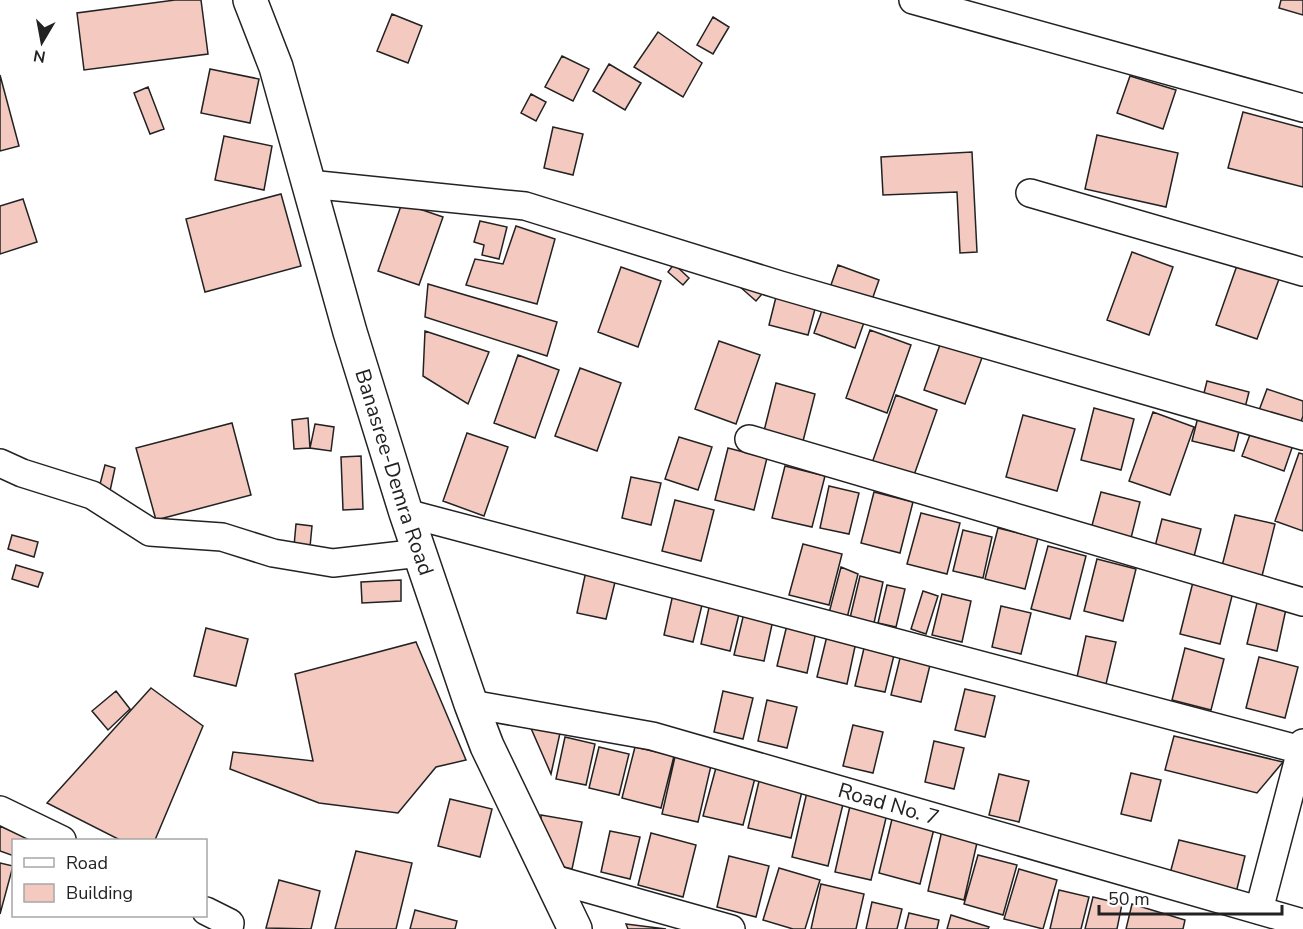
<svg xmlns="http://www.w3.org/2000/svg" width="1303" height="929" font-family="'Nunito Sans',sans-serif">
<rect width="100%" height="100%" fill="#fff"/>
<!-- building -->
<path fill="#f3c9c0" stroke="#222" stroke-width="1.5" d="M175 0H201L208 54 84 70 77 13Z
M1281 0H1303V15L1279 8Z
M392 14 422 26 408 63 377 51Z
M713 17 729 27 713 54 697 45Z
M658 32 702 63 683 97 634 67Z
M562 56 589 69 573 101 545 87Z
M609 64 641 83 625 110 593 91Z
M210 69 259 79 250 123 201 113Z
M0 75 19 146 0 151Z
M1130 76 1176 90 1163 129 1117 113Z
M148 87 164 129 150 134 134 93Z
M531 94 546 102 536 121 521 113Z
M1243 112 1303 128V187L1228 168Z
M553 127 583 134 573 175 544 168Z
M1097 135 1178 153 1166 207 1085 189Z
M224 136 272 146 264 190 215 180Z
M972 152 977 252 960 253 957 192 883 195 881 157Z
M281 194 301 266 205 292 186 219Z
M23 199 37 242 0 254V206Z
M402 203 443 217 419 285 378 271Z
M480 221 507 227 499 259 482 255 484 245 474 242Z
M516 226 555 239 537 304 466 285 475 259 503 264Z
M1132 252 1173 267 1149 335 1107 320Z
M1240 257 1282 271 1257 339 1216 325Z
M674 264 689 278 683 285 668 272Z
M838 265 879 280 855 348 814 333Z
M621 267 661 281 638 347 598 332Z
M782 273 822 283 808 335 769 325Z
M749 274 767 288 756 301 739 286Z
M428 284 557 322 547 356 425 317Z
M948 322 990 336 965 404 924 390Z
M870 330 911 345 887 413 846 398Z
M425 331 489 352 468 404 423 376Z
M719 341 760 355 736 424 695 409Z
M518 355 559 370 535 438 494 423Z
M580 368 621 383 597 451 555 436Z
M1207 381 1249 392 1234 451 1192 441Z
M776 383 815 394 802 445 763 435Z
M1267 389 1303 401V416L1284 471 1242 456Z
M896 395 937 410 913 478 872 463Z
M1094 408 1134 419 1121 470 1081 460Z
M1153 412 1194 427 1170 495 1129 481Z
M1023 415 1075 429 1057 491 1006 477Z
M308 418 310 448 294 449 292 420Z
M232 423 251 495 156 520 136 448Z
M315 424 334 427 331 451 310 448Z
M467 433 508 447 484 516 443 501Z
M679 437 712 447 698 490 665 479Z
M728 448 767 458 754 510 715 500Z
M1299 453 1303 454V531L1275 521Z
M361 456 363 509 343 510 341 457Z
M105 465 115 468 110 491 99 488Z
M785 466 825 476 812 527 772 518Z
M631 477 661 483 651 525 622 518Z
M829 486 859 493 849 534 820 528Z
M874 492 913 502 900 553 861 543Z
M1101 492 1140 502 1127 554 1087 544Z
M675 500 714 510 701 561 662 551Z
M921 513 960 523 947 574 907 564Z
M1235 515 1275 524 1262 576 1222 566Z
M1162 519 1201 529 1188 580 1149 570Z
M296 524 312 526 310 547 294 546Z
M998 528 1038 538 1025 589 985 579Z
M963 530 992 537 983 578 953 571Z
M12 535 38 542 34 557 8 549Z
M803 544 842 554 829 605 789 595Z
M1048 546 1086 556 1070 619 1031 609Z
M1097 559 1136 569 1123 621 1084 611Z
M16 565 43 573 38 587 12 579Z
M841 567 858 574 847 618 829 613Z
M586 571 616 578 606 619 577 613Z
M860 576 883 582 874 623 850 618Z
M401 580V601L362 603 361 582Z
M1193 582 1233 592 1220 644 1180 634Z
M887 585 905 589 896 627 878 623Z
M923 591 938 596 926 634 911 629Z
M673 594 703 601 693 642 664 635Z
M942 594 971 601 962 642 932 635Z
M710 603 740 610 730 651 701 644Z
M1257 603 1286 609 1277 651 1247 644Z
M1001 606 1031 613 1021 654 992 647Z
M744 613 773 620 764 661 734 655Z
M787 625 816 632 807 673 777 666Z
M206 628 248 639 236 686 194 676Z
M827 636 856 642 847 684 817 677Z
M1086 636 1116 642 1106 684 1077 677Z
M416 642 466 760 436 767 398 813 319 803 230 769 233 752 313 761 295 674Z
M865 644 895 651 885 692 855 686Z
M1185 648 1224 659 1211 710 1172 700Z
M901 654 931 661 921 702 891 695Z
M1259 657 1298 667 1285 718 1246 708Z
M151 688 203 726 155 840H120L47 803Z
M965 689 995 696 985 737 955 730Z
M116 691 130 709 108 730 92 711Z
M723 691 753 698 743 739 714 732Z
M767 700 797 707 787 748 758 741Z
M853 725 883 732 873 773 843 766Z
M530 726 560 733 551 774Z
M1174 736 1283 762 1257 793 1165 770Z
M565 737 595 744 586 785 556 779Z
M934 741 964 748 954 789 925 782Z
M599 747 629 754 619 795 589 788Z
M635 747 674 756 661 808 622 798Z
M677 748 713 757 698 822 662 814Z
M717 764 756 774 743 825 703 816Z
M1131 773 1161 780 1151 821 1121 814Z
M999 774 1029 781 1019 822 989 815Z
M760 777 803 787 791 838 748 828Z
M807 792 844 800 828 866 792 857Z
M450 799 492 809 480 857 438 846Z
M850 806 887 814 871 880 835 872Z
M541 815 582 822 572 869 548 863 541 847Z
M893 815 935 825 920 884 879 873Z
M0 826 32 840H14V856L0 851Z
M943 826 979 834 964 900 928 891Z
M610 831 640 837 630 879 601 872Z
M651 833 696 845 683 897 638 885Z
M1179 840 1245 856 1235 897 1168 881Z
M356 851 412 863 396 929H335Z
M978 855 1017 865 1003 915 964 904Z
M729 856 769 866 756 917 717 907Z
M0 863 13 866 0 914Z
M779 868 820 880 805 929H793L763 920Z
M1019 869 1057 880 1043 929 1004 919Z
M279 880 320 891 311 929 266 928Z
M821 884 864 894 856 929H811Z
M1059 890 1089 897 1081 929H1050Z
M1093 897 1122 904 1117 929H1085Z
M872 902 902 909 897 929H866Z
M1132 904 1185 920 1183 929H1126Z
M415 910 457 921 455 929H410Z
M909 913 939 920 937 929H905Z
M951 915 989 927 988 929H947Z
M626 924 666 929H628Z"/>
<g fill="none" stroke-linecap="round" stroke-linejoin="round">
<defs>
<g id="minor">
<path d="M913 0 1303 108"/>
<path d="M309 184 525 206 780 285 1303 436"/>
<path d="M1030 193 1303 272"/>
<path d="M749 439 1303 602"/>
<path d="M0 463 22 473 92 495 150 532 222 537 273 553 333 563 420 553"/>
<path d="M406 513 1301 750"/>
<path id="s1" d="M471 704 652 736 1303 923"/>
<path d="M0 810 62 840"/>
<path d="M550 878 731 929"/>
<path d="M1259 910 1303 743"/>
<path d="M206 911 230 923 229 929"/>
</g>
<g id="major">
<path id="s2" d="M250 0 276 67 350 332 406 513 471 704 487 746 575 929"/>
</g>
</defs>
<!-- minor casing -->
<use href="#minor" stroke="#222" stroke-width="30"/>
<!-- major casing -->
<use href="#major" stroke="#222" stroke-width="36"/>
<!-- minor -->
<use href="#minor" stroke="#fff" stroke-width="27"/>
<!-- major -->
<use href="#major" stroke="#fff" stroke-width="33"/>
</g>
<g text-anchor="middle" stroke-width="4.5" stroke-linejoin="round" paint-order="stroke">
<!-- street labels -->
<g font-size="21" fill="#222" stroke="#fff">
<text dy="7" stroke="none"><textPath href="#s2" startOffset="494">Banasree-Demra Road</textPath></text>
<text dy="7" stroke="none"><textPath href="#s1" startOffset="430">Road No. 7</textPath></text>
</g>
</g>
<!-- legend -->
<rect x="12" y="839" width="195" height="78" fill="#ffffff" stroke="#a7a7a7" stroke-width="1.5"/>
<rect x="24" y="858" width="30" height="9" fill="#ffffff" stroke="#a7a7a7" stroke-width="1.5"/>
<text x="66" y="869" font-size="18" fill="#222222">Road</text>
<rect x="24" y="884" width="30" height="18" fill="#f3c9c0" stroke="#a7a7a7" stroke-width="1.5"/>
<text x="66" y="899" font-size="18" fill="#222222">Building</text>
<!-- north arrow -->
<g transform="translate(42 42) rotate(190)" stroke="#ffffff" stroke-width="4.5" paint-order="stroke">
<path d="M0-4.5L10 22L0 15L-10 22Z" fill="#222222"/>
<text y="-9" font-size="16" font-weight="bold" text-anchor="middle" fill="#222222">N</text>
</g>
<!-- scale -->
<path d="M1099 905v9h183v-9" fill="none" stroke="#222222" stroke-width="3"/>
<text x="1108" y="905" font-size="18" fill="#222222" stroke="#ffffff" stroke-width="4.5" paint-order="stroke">50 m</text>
</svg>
